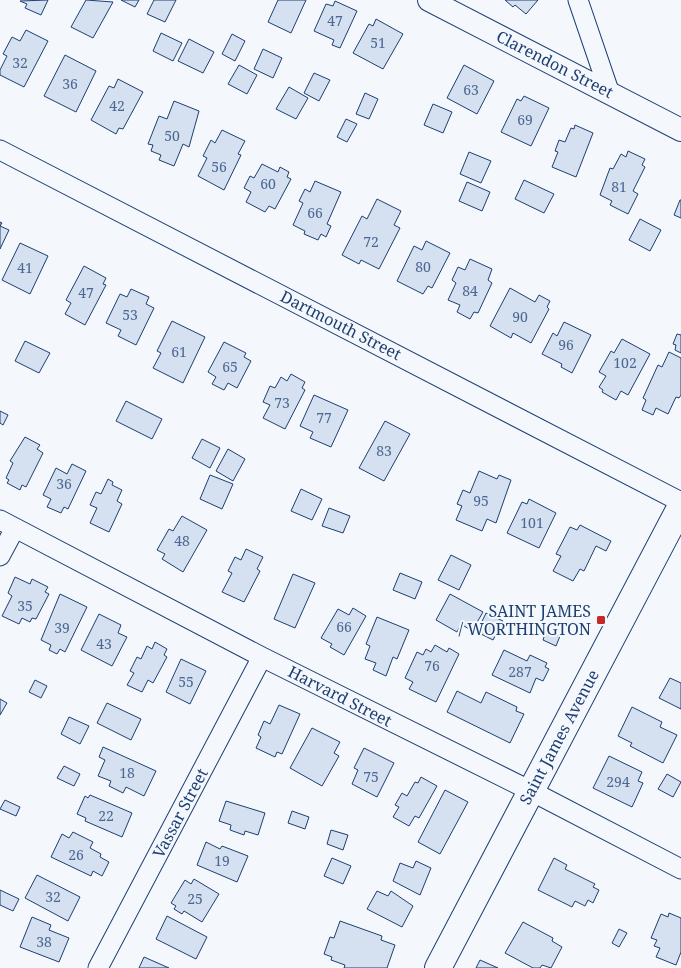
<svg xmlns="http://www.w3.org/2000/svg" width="681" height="968" font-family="'Noto Serif',serif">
<rect width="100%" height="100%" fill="#f4f7fb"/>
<!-- building -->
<path fill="#d5e0f0" stroke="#1d3f73" d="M48 0 41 15 25 8 27 4 20 1Z
M86 0 113 2 93 38 71 27Z
M121 0H139L135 7Z
M154 0H176L165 22 147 14Z
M278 0H306L291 33 268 22Z
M505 0H538L526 14 515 5 513 7Z
M335 1 357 11 340 48 332 45 334 40 314 31 326 4 333 6Z
M376 19 403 34 383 69 353 53 369 24 373 26Z
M26 30 48 41 24 87 0 75V70L7 56 3 54 12 37 20 41Z
M161 33 182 43 173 61 153 51Z
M232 34 245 41 235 61 222 54Z
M189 39 214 52 203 73 178 61Z
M263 49 282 58 273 78 254 69Z
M65 55 96 71 76 112 44 96Z
M239 65 257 75 247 94 228 84Z
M464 65 494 81 477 114 447 98Z
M314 73 330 80 319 101 304 93Z
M118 79 143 92 123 129 119 128 116 134 91 120 109 86 114 88Z
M289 87 308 98 296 119 276 109Z
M365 93 378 99 369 119 356 114Z
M524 96 549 108 531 146 501 132 517 99 521 101Z
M174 101 199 111 189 147 183 144 174 166 159 160 161 155 151 151 153 145 148 144 159 116 167 119Z
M433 104 452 112 443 133 424 125Z
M346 119 357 124 347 142 337 137Z
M575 125 593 133 576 177 552 167 558 152 555 151 559 140 565 142 571 128 574 129Z
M222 130 245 141 238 154 241 155 224 190 198 176 207 158 203 156 211 140 215 143Z
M628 151 645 159 642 165 645 167 633 191 638 194 628 214 610 205 612 201 600 195 610 168 613 169 621 154 626 157Z
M469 152 491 161 481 183 460 174Z
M262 164 278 172 280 167 289 172 287 177 291 179 275 209 269 206 265 212 246 202 251 192 244 188 250 176 254 178Z
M524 180 554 194 544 213 515 199Z
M315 181 341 192 327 224 331 226 326 237 321 234 318 240 304 234 305 231 293 225 303 203 299 201 305 189 310 192Z
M467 182 490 192 482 211 459 201Z
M377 199 401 211 394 225 400 228 379 269 361 260 359 264 342 255 362 216 367 219Z
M680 200H681V218L674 215Z
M640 219 661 230 650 251 629 240Z
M0 222 2 223 0 226 9 230 0 249Z
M426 241 450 253 432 288 428 286 423 294 397 281 414 246 422 250Z
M20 243 48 256 30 294 2 280Z
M470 259 492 269 488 280 492 283 478 313 474 312 470 319 457 312 460 305 448 300 456 283 452 280 458 267 465 270Z
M84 266 106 278 103 284 106 285 85 325 65 314 71 303 66 300Z
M510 288 535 302 539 295 550 301 547 307 549 309 531 343 513 333 511 338 490 326Z
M131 289 149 297 146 304 154 308 136 345 118 336 121 330 106 323 120 294 127 297Z
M172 321 205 337 183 383 153 368 161 353 157 351Z
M564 322 591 335 572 373 561 367 562 364 542 354 553 333 557 336Z
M677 334 681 335V353L675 350 676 345 673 344Z
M622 339 650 354 628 395 621 391 616 400 602 392 603 390 599 387 606 376 599 372 611 351 614 353Z
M25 341 50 353 39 373 15 361Z
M224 342 246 353 244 357 251 361 237 388 228 383 224 390 212 384 216 377 208 372Z
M669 352 681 358V395L679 398 676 397 668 414 656 408 653 415 642 410 646 400 643 398 658 365 662 367Z
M291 374 305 382 302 388 305 390 285 429 263 418 270 405 263 402 270 386 275 388 281 377 287 381Z
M314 395 348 410 331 447 310 438 313 432 300 426Z
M126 401 162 419 152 439 116 421Z
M0 411 8 415 3 425 0 423Z
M385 421 410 434 384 481 359 468Z
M25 437 40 445 37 449 43 453 26 487 22 485 20 490 7 483 9 480 6 478 13 463 10 461Z
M202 439 220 448 210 468 192 458Z
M228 449 245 459 233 481 216 471Z
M72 464 86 471 68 509 64 507 61 513 47 507 51 499 43 495 56 468 67 474Z
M479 471 497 479 499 475 511 480 496 523 487 519 482 531 456 520 462 506 457 504 463 490 470 493Z
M210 475 233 484 222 509 200 499Z
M108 479 113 482 112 485 122 490 117 501 122 504 109 532 90 523 97 508 90 505 96 492 101 494Z
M301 489 322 499 312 520 291 511Z
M529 499 556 513 539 548 507 533 522 502 527 504Z
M329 508 350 516 343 533 322 526Z
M182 516 207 530 183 572 162 559 165 554 157 550 169 529 173 531Z
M580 525 611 541 606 551 596 546 584 571 580 569 573 581 553 571 561 556 556 554 570 527 577 530Z
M246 549 263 557 257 569 260 571 244 602 222 592 232 573 228 571 235 557 241 560Z
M451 555 471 565 459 590 438 580Z
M400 573 422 582 415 599 393 590Z
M293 574 315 583 295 628 274 619Z
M15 577 30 584 32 579 48 587 45 592 49 594 36 619 32 618 30 622 22 618 19 624 2 616 12 596 8 593Z
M60 594 87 607 65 652 60 649 57 654 49 650 51 645 41 640Z
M450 594 483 612 472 631 461 624 457 632 436 620Z
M353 608 366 616 344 655 330 647 332 644 321 638 338 609 349 615Z
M486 613 503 621 493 640 477 632Z
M99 614 121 625 118 633 127 637 112 666 81 650Z
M377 617 409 630 397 659 393 657 386 676 373 670 376 663 365 659 370 646 366 644Z
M546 631 560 636 556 646 543 640Z
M155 642 167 649 164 655 167 657 153 683 148 680 142 692 127 685 134 673 130 671 137 657 141 659 147 646 152 649Z
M435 645 447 652 449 648 459 654 436 702 409 689 413 682 405 678 417 652 423 655 426 649 431 652Z
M504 650 527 661 530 655 547 663 545 667 549 669 543 681 536 678 530 693 492 675Z
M181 659 206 671 190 704 166 692Z
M670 678 681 683V709L659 698Z
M35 680 47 686 41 698 29 692Z
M457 691 481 703 486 692 517 707 516 711 524 714 510 743 447 712Z
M0 699 7 703 0 715Z
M107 703 141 719 131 740 97 723Z
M279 705 300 714 282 754 277 752 275 757 256 748 261 737 258 735 264 721 270 724Z
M632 707 662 722 660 727 677 735 663 763 630 746 632 743 618 736Z
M69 717 89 726 80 744 61 734Z
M312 728 340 742 334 753 339 756 322 786 290 768Z
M103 747 156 771 144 796 126 787 123 793 109 786 111 781 98 776 105 760 99 757Z
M364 748 394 763 377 797 352 784 358 770 354 768Z
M609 756 642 772 638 781 643 783 632 807 593 788Z
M64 766 80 774 74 786 57 778Z
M667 774 681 782 673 797 658 789Z
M421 777 437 786 419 818 415 816 409 826 393 817 399 807 395 805 402 793 407 796 415 782 418 783Z
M445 790 468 802 440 854 418 842Z
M90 795 132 813 122 837 85 821 86 818 77 814 85 796 88 798Z
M5 800 20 807 16 816 0 809Z
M226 801 265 813 258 835 245 831 244 835 230 830 231 825 219 821Z
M292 811 309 817 305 829 288 823Z
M331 830 348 835 343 850 327 844Z
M73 832 93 842 90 848 101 854 100 857 109 862 102 876 93 871 91 876 51 857 62 834 69 838Z
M206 842 220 849 222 846 248 856 237 882 197 865Z
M332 858 351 866 343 884 324 876Z
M554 858 567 865 565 869 595 884 593 887 599 890 593 903 588 900 585 906 575 901 572 907 538 890Z
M416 861 431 868 420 895 393 881 400 863 413 868Z
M37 875 80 897 68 921 25 898Z
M194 879 219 894 202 922 184 911 182 914 174 909 176 906 171 903 185 880 191 884Z
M0 890 19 899 13 911 0 905Z
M377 891 388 896 391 891 413 906 402 927 367 909Z
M669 913 681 918V952L676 965 656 957 660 948 654 946 657 940 651 938 661 914 668 917Z
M167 916 207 937 196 959 156 939Z
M32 917 51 925 49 930 69 938 59 962 20 947Z
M340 921 382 936 381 940 395 945 387 968H344L345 965 331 960 332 957 324 954 330 937 334 938Z
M523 922 553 938 552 941 562 947 551 968 542 965 540 968H533L505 953Z
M619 929 627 933 619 947 612 943Z
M144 957 169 968H139Z
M480 960 498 968H476Z"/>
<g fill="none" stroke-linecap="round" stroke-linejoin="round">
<defs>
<path id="minor" d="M578 0 609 91
M0 150 681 502
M0 520 262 657 531 791 681 869
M0 556 15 528
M98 968 262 657"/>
<path id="tertiary" d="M429 0 681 130"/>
<path id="secondary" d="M438 968 681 506"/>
</defs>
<!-- minor casing -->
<use href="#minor" stroke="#1d3f73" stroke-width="21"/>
<!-- tertiary casing -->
<use href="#tertiary" stroke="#1d3f73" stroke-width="24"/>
<!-- secondary casing -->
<use href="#secondary" stroke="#1d3f73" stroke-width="28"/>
<!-- minor -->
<use href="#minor" stroke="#f4f7fb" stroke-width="19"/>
<!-- tertiary -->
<use href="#tertiary" stroke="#f4f7fb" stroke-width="22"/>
<!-- secondary -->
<use href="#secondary" stroke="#f4f7fb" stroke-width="26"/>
</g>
<!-- markers -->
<rect fill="#c62828" stroke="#f4f7fb" stroke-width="2" x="596" y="615" width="10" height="10" rx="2.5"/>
<g text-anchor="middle" stroke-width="4" stroke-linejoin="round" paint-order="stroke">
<!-- number labels -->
<g font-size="14" fill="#4b6792">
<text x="335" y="26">47</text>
<text x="378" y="48">51</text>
<text x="20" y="68">32</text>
<text x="70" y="89">36</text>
<text x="471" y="95">63</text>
<text x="117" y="111">42</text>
<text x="525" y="125">69</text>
<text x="172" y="141">50</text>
<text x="219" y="172">56</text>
<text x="268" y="189">60</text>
<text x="619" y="192">81</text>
<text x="315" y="218">66</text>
<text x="371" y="247">72</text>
<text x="423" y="272">80</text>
<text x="25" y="273">41</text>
<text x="470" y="296">84</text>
<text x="86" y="298">47</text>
<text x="130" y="320">53</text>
<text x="520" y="322">90</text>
<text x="566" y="350">96</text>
<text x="179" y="357">61</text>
<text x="625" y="368">102</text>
<text x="230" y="372">65</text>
<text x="282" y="408">73</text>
<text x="324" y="423">77</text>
<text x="384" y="456">83</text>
<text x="64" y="489">36</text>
<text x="481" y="506">95</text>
<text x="532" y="528">101</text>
<text x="182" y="546">48</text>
<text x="25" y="611">35</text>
<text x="344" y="632">66</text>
<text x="62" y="633">39</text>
<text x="104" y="649">43</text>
<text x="432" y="671">76</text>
<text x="520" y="677">287</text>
<text x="186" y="687">55</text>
<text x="127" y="778">18</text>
<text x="371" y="782">75</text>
<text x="618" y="787">294</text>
<text x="106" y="821">22</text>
<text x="76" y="860">26</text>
<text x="222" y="866">19</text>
<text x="53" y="902">32</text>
<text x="195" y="904">25</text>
<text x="44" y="947">38</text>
</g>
<!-- street labels -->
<g font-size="16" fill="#1d3f73" stroke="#f4f7fb">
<text transform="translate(555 64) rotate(27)" y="6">Clarendon Street</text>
<text transform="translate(341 325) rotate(27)" y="6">Dartmouth Street</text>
<text transform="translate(340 696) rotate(27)" y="6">Harvard Street</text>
<text transform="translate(559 737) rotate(-62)" y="6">Saint James Avenue</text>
<text transform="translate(180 813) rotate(-62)" y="6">Vassar Street</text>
</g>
<!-- poi labels -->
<g font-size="16" fill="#1d3f73" stroke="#f4f7fb" text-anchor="end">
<text x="591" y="617">SAINT JAMES<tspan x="591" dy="18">/ WORTHINGTON</tspan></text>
</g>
</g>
</svg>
